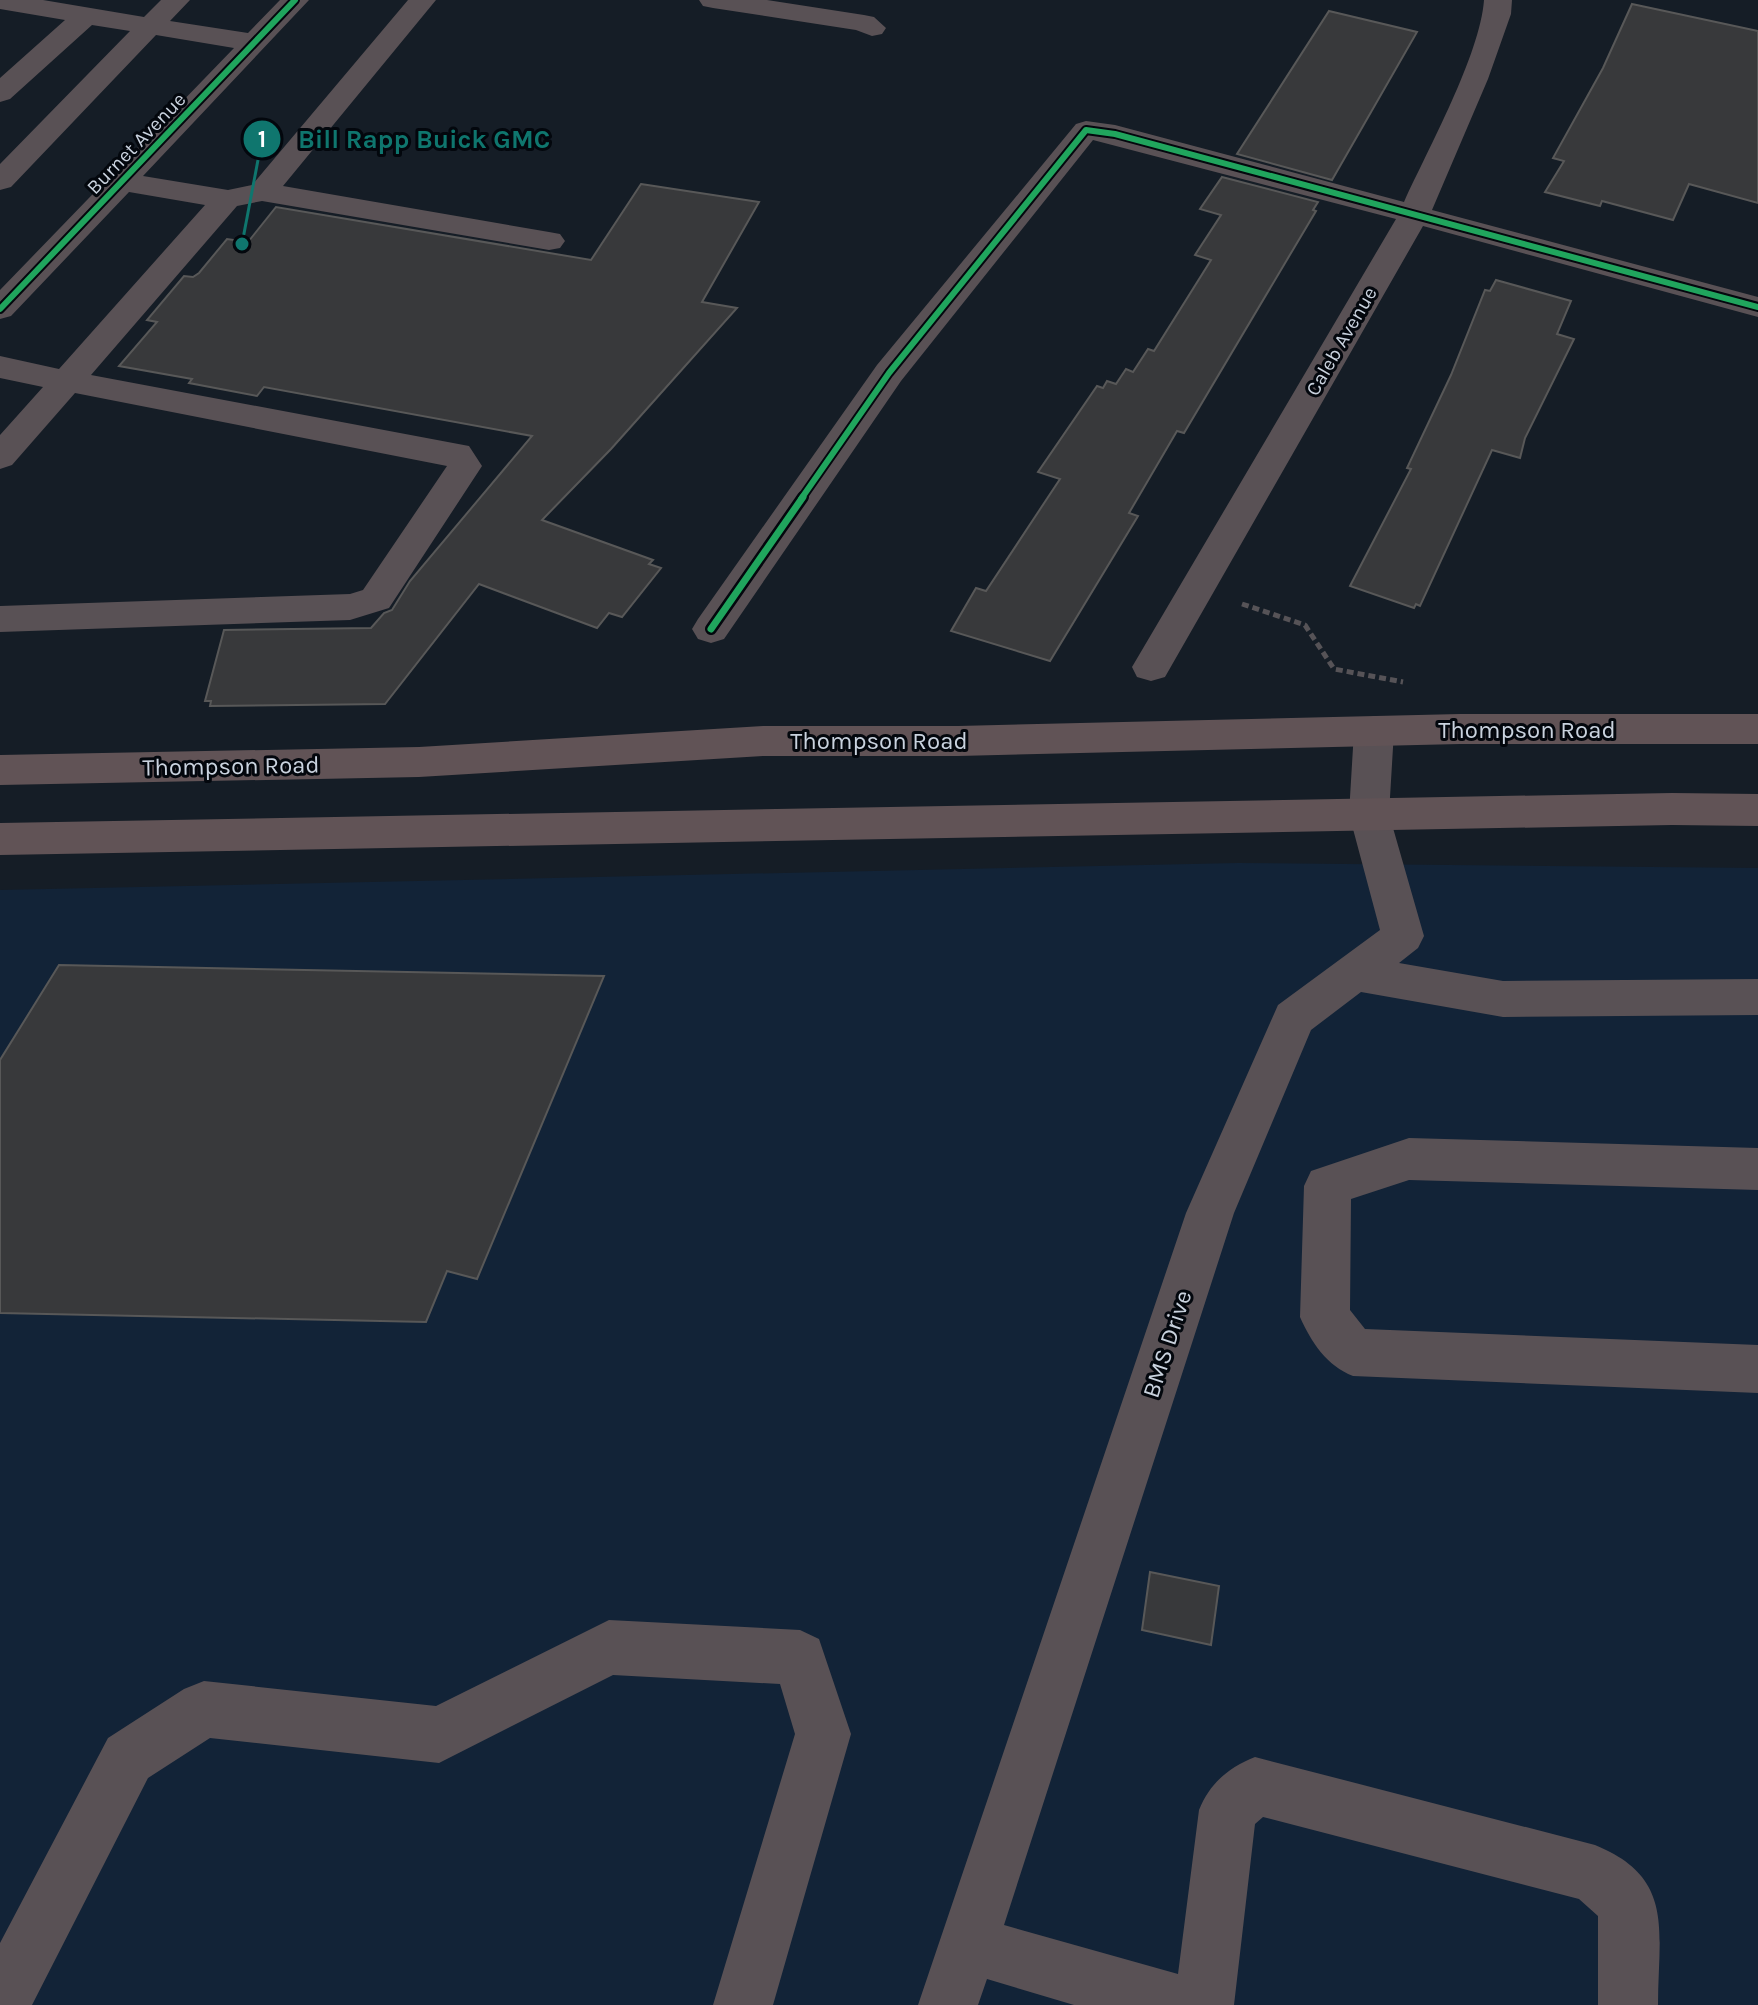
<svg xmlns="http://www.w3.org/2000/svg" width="1758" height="2005" font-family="Karla,sans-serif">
<rect width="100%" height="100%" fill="#151d26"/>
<!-- built -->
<path fill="#122337" d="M1238 863 1758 868V2005H0V890Z"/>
<!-- building -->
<path fill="#38393b" stroke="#585858" stroke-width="2" d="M1632 4 1758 31V203L1689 184 1673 220 1602 201 1600 206 1545 192 1564 161 1553 158 1603 68Z
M1329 11 1417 32 1332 180 1237 154Z
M1222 177 1318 202 1313 210 1316 211 1184 433 1177 431 1129 513 1138 516 1050 661 951 631 976 588 986 591 1060 479 1038 472 1097 386 1103 388 1107 381 1116 384 1126 369 1133 372 1148 349 1154 351 1211 260 1195 255 1221 215 1200 209Z
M641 184 759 202 702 302 737 308 611 449 542 520 653 560 649 564 661 568 622 617 609 613 597 628 479 584 385 704 210 706 211 701H205L224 630 371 628 384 613 392 610 410 581 532 436 264 387 257 396 189 383 192 379 119 366 157 322 147 320 184 276 193 277 199 273 227 239 248 242 276 207 591 260Z
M1496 280 1571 301 1557 334 1574 339 1525 438 1520 458 1492 450 1420 606 1416 604 1414 608 1350 586 1411 469 1407 468 1451 375 1485 290 1490 291Z
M59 965 604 976 477 1279 447 1271 426 1322 0 1313V1060Z
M1150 1572 1219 1586 1211 1645 1142 1630Z"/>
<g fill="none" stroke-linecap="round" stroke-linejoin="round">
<!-- path -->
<path stroke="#565357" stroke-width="5" stroke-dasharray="7 4" stroke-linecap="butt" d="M1242 604 1305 625 1334 669 1403 682"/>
<!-- minor -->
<path fill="#595155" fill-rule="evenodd" d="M0 0H43L144 17 161 0H190L170 21 248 33 280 0H309L143 176 228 190 252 185 408 0H436L283 186 549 232 560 234 565 241 560 248 549 250 262 201 237 206 91 375 469 446 482 466 389 608 350 620 0 632V606L350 594 363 590 447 466 75 393 12 465 0 469V435L43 387 0 378V356L59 369 205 205 129 192 11 316 0 319V290L234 48 156 35 11 187 0 190V164L130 31 92 25 10 99 0 102V78L65 20 0 9Z
M699 0H767L864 15 874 17 886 28 882 34 872 36 856 30 713 8 703 6Z
M1484 0H1512L1511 14 1488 79 1432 210 1758 297V317L1423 226 1165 677 1151 681 1137 677 1132 667 1396 219 1093 140 901 381 724 639 711 643 698 639 692 629 698 619 877 365 1076 124 1086 121 1115 125 1404 202C1428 149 1480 55 1484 0Z
M1374 716 1388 721 1394 731 1389 814 1424 936 1418 948 1399 963 1503 981 1758 979V1015L1503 1017 1361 992 1311 1030 1234 1213 1004 1925 1178 1974 1199 1810C1210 1783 1228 1768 1255 1757L1595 1845C1676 1878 1658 1931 1658 2005H1598V1916L1579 1899 1263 1817 1255 1824 1234 2005H1074L987 1979 978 2005H918L1186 1213 1278 1005 1380 930 1349 814 1354 731 1360 721Z
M1409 1138 1758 1148V1190L1409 1180 1351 1199 1350 1310 1365 1329 1758 1345V1393L1353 1376C1327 1366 1311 1342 1300 1317L1304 1186 1311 1171Z
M609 1620 800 1630 819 1639 851 1734 773 2005H713L795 1734 780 1684 613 1675 439 1763 210 1738 148 1778 32 2005H0V1943L108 1738 184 1689 204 1681 436 1706Z"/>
<!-- major -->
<path fill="#615356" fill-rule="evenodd" d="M1460 714H1758V744H1460L958 756H763L419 777 0 785V755L419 747 763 726H958Z
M1672 793 1758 794V826L1672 825 0 855V823Z"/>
<defs>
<path id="cycleway-far1" d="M0 309 295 0
M801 499 889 373 1086 130 1115 134 1758 307"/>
<path id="cycleway" d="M711 629 803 497"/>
</defs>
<!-- cycleway-far1 casing -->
<use href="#cycleway-far1" stroke="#03070d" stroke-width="10"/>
<!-- cycleway casing -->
<use href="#cycleway" stroke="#03070d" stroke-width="12"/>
<!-- cycleway-far1 -->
<use href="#cycleway-far1" stroke="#20a55d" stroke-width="6"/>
<!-- cycleway -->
<use href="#cycleway" stroke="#20a55d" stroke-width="7"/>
</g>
<g text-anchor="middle" stroke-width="6" stroke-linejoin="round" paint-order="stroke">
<!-- far-street labels -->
<g font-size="20" fill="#c9d2de" stroke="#03070d">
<text transform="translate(136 143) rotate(-46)" y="7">Burnet Avenue</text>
<text transform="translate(1341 341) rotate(-60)" y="7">Caleb Avenue</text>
</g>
<!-- street labels -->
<g font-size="24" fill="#c9d2de" stroke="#03070d">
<text x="1527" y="738">Thompson Road</text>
<text x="879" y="749">Thompson Road</text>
<text transform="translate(231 766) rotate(-1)" y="8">Thompson Road</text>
<text transform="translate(1167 1344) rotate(-72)" y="8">BMS Drive</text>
</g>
</g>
<!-- callouts -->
<path fill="none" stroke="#0f766e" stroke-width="3" d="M242 244L262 139"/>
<g fill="#0f766e" stroke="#03070d" stroke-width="3">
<circle cx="242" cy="244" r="8"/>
<circle cx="262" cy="139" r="20"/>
</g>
<g font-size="24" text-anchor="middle" font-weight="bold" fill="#fff">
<text x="262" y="147">1</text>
</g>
<g font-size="26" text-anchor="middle" font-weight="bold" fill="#0f766e" stroke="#03070d" stroke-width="6" stroke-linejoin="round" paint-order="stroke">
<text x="424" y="148">Bill Rapp Buick GMC</text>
</g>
</svg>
